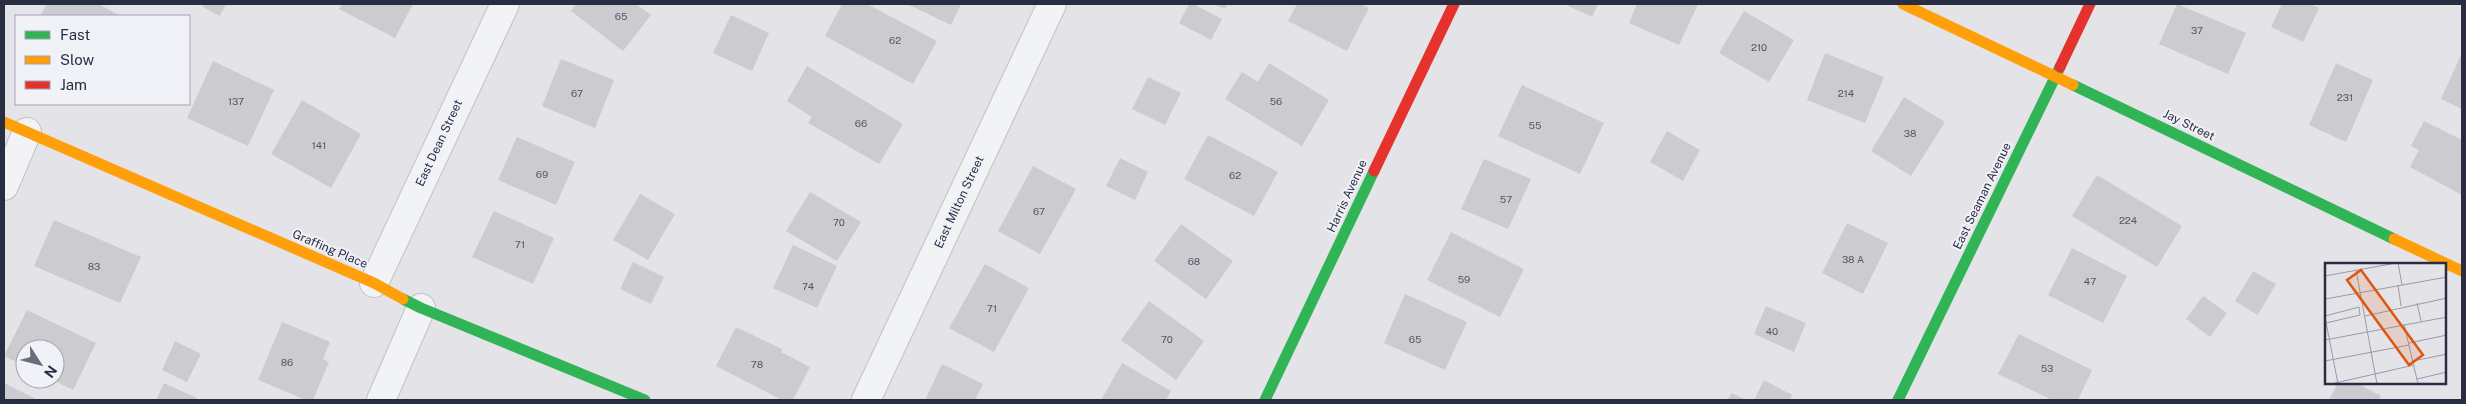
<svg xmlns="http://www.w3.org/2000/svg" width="2466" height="404" font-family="'Public Sans',sans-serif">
<rect width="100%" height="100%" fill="#e4e4e8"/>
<!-- building -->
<path fill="#cbcbd0" d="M47 4H99L120 16H40Z
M204 4H226L220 16 203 7Z
M342 4H413L395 38 339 9Z
M576 4H636L651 15 623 51 571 11Z
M842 4H867L937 41 913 84 825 36Z
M907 4H961L951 25Z
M1189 4H1193L1222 19 1211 40 1179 23Z
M1213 4H1227L1225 9Z
M1297 4H1360L1369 8 1347 51 1288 21Z
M1564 4H1598L1592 17Z
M1637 4H1698L1679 45 1629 23Z
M2177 4 2246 33 2228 74 2159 44Z
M2282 4H2310L2319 8 2303 42 2271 27Z
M1744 11 1794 40 1769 82 1719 53Z
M731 15 769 33 752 71 713 53Z
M1825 53 1884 77 1865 123 1807 100Z
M2462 53V109L2441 99Z
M561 59 614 80 595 128 542 106Z
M213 61 274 90 248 146 187 118Z
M1269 63 1329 100 1302 146 1225 99 1242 72 1258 82Z
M2336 63 2373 80 2346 142 2309 125Z
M807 66 903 124 879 164 808 123 812 117 787 101Z
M1148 77 1181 93 1165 125 1132 109Z
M1522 85 1604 123 1580 174 1498 136Z
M1904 97 1945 122 1911 176 1871 151Z
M302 100 361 134 331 188 271 154Z
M2424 121 2462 140V195L2410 167 2419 150 2411 146Z
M1667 131 1700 150 1683 181 1650 162Z
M1208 135 1278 172 1254 216 1184 179Z
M517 137 575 162 556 205 498 180Z
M1120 158 1148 172 1135 200 1106 186Z
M1484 159 1531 179 1508 229 1461 209Z
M1033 166 1076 189 1040 254 998 231Z
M2097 175 2182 226 2157 267 2072 216Z
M810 192 861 222 837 261 786 231Z
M640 194 675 214 648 260 613 240Z
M494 211 554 238 533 284 472 257Z
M54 220 141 257 120 303 34 266Z
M1847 223 1888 243 1863 294 1822 273Z
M1181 224 1233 261 1206 299 1154 261Z
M1451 232 1524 269 1500 317 1427 280Z
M793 245 837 266 817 308 773 288Z
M2072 248 2127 276 2103 323 2048 295Z
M633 262 664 277 651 304 620 289Z
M985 264 1029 288 994 352 949 328Z
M2253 271 2276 284 2258 315 2235 301Z
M1405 294 1467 322 1445 370 1384 343Z
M2203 296 2227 313 2210 337 2186 319Z
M1149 301 1204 341 1176 380 1121 340Z
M1766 306 1806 323 1794 352 1754 334Z
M27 310 96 343 73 390 51 379H55V349H25V366L4 356Z
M282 322 330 342 323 359 329 362 313 400H306L258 380Z
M736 327 782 349 781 352 810 367 793 400H782L716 366Z
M2019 334 2092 370 2078 400H2052L1998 374Z
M175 341 201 354 187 382 162 370Z
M1122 363 1171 391 1166 400H1101Z
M942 364 983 384 975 400H925Z
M1764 380 1792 395 1790 400H1754Z
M4 383 38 400H4Z
M164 383 197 398 195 400H156Z
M2338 383H2357L2381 396 2379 400H2329Z
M1732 393 1746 400H1727Z"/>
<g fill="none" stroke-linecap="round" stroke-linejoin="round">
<defs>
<path id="street" d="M4 186 27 132
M374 283 505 4
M381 400 421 308
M866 400 1052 4"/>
</defs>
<!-- street casing -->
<use href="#street" stroke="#c1c1c6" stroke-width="30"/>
<!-- street -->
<use href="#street" stroke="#f2f3f5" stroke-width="28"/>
<!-- fast -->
<path stroke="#30b455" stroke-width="11" d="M2073 85 2394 239
M403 299 421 308 645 400
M1265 400 1374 171
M1898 400 2060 67"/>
<!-- slow -->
<path stroke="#ff9f0a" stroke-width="11" d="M1903 4 2073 85
M4 122 374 283 403 299
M2394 239 2462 271"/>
<!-- jam -->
<path stroke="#e5322d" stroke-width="11" d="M2060 67 2090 4
M1374 171 1454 4"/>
</g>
<g text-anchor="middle" stroke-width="4" stroke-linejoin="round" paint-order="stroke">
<!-- number labels -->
<g font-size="10" fill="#535667">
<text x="621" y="20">65</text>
<text x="2197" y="34">37</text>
<text x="895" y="44">62</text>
<text x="1759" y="51">210</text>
<text x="577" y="97">67</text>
<text x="1846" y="97">214</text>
<text x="2345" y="101">231</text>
<text x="236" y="105">137</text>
<text x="1276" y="105">56</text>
<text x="861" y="127">66</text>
<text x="1535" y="129">55</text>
<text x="1910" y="137">38</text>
<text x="319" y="149">141</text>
<text x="542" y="178">69</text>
<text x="1235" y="179">62</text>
<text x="1506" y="203">57</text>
<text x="1039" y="215">67</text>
<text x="2128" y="224">224</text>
<text x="839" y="226">70</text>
<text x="520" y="248">71</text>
<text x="1853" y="263">38 A</text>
<text x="1194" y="265">68</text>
<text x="94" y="270">83</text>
<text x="1464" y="283">59</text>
<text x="2090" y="285">47</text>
<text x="808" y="290">74</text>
<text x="992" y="312">71</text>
<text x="1772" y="335">40</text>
<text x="1167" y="343">70</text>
<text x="1415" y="343">65</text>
<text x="287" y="366">86</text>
<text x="757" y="368">78</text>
<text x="2047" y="372">53</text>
</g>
<!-- street labels -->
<g font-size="12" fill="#292d42" stroke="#f1f2f8">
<text transform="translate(2189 125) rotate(26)" y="4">Jay Street</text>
<text transform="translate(439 143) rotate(-65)" y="4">East Dean Street</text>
<text transform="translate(1347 196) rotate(-65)" y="4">Harris Avenue</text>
<text transform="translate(1982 196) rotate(-64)" y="4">East Seaman Avenue</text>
<text transform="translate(959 202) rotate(-65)" y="4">East Milton Street</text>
<text transform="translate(330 249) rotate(23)" y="4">Graffing Place</text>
</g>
</g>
<!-- overview -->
<g transform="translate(2325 263)">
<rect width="121" height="121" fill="#e4e4e8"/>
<path fill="none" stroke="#999ba6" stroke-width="1" d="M73 0 77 22M31 7 52 121M0 13 71 0M73 22 76 43M0 36 122 14M92 40 96 58M0 53 34 44 35 52 1 60M40 53 122 35M0 54 13 121M79 61 93 121M0 77 122 54M84 80 122 72M0 98 84 82M88 98 122 91M92 116 122 109M6 121 89 102"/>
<path fill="#de570f" fill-opacity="0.15" stroke="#de570f" stroke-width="2.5" d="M36 7 98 92 84 102 22 17Z"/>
<rect width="121" height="121" fill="none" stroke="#292d42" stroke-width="2.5"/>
</g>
<!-- border -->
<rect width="2466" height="404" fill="none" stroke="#292d42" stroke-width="10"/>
<!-- legend -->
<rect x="15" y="15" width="175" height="90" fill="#f1f2f8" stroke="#a1a3af"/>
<rect x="25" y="31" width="25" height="8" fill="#30b455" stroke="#a1a3af"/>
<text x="60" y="40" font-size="15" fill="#292d42">Fast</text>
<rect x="25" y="56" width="25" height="8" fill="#ff9f0a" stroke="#a1a3af"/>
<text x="60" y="65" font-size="15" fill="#292d42">Slow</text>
<rect x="25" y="81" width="25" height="8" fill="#e5322d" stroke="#a1a3af"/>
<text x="60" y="90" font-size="15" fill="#292d42">Jam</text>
<!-- north arrow -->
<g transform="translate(40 364) rotate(126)"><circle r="24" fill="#f1f2f8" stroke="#a1a3af"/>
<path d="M0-4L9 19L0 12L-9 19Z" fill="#6a6d7c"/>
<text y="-8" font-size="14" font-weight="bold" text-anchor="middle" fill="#292d42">N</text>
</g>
</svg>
